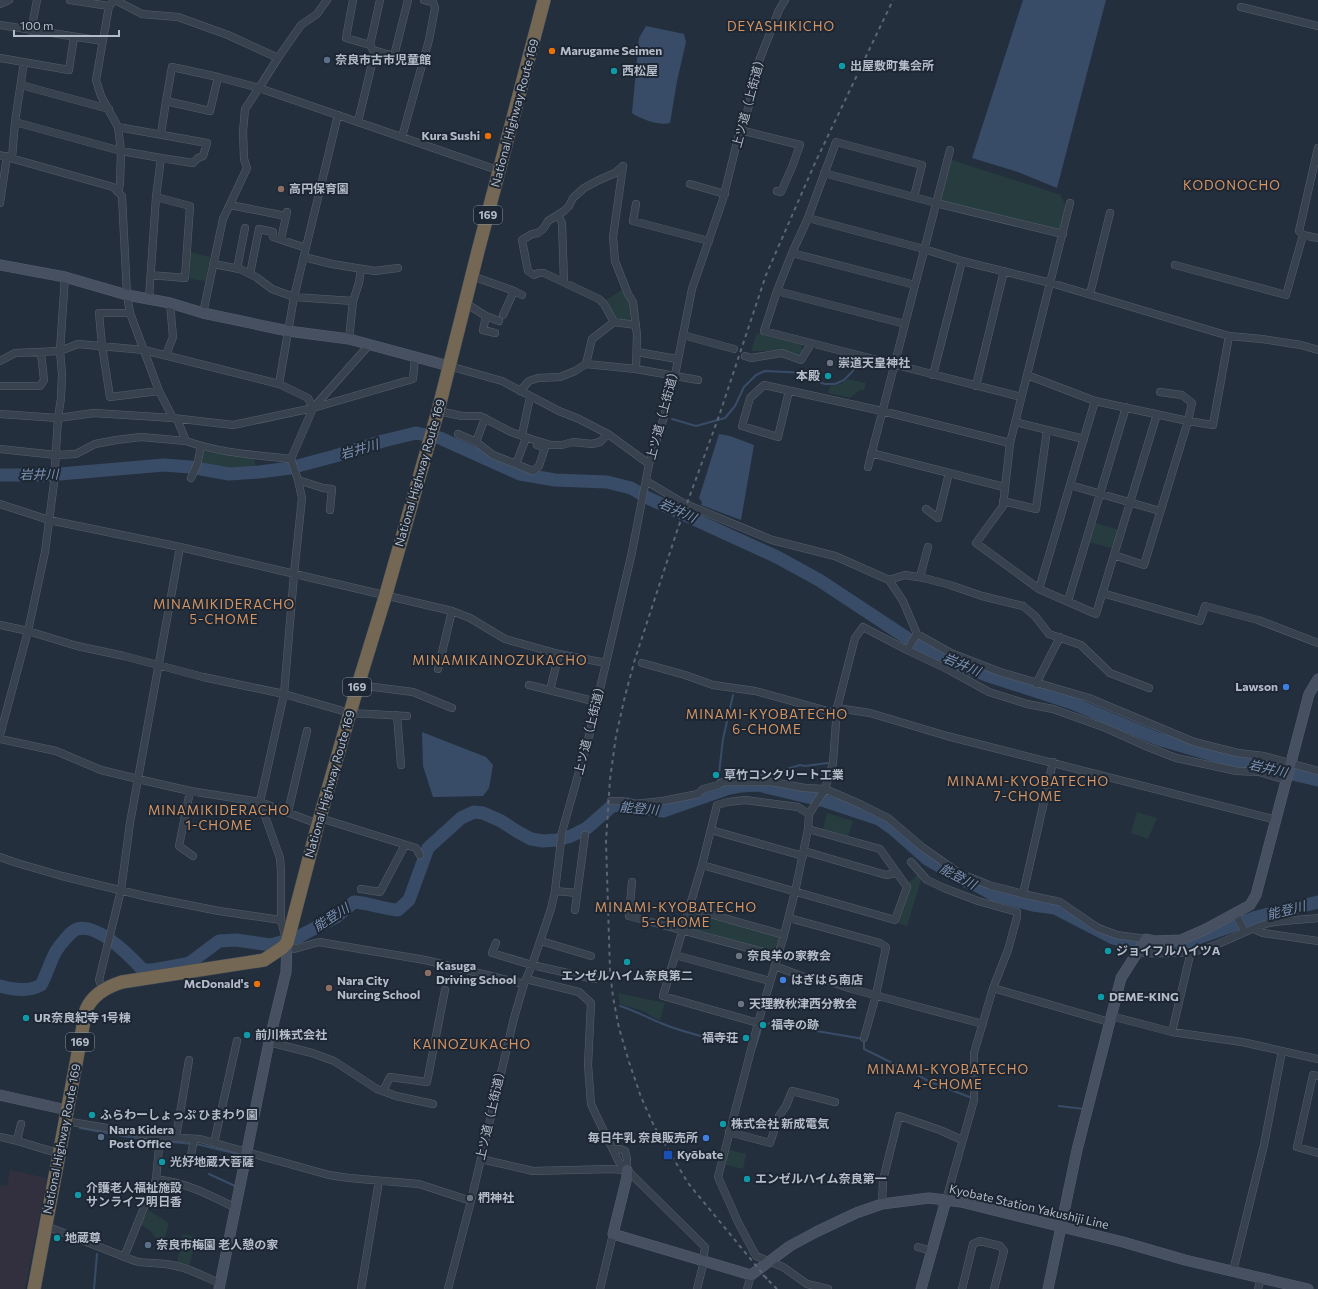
<svg xmlns="http://www.w3.org/2000/svg" width="1318" height="1289" font-family="Commissioner,'Noto Sans JP',sans-serif">
<rect width="100%" height="100%" fill="#242f3e"/>
<!-- medical -->
<path fill="#32303f" d="M10 1170 47 1178 25 1289H0V1185L7 1186Z"/>
<!-- green -->
<path fill="#263c3f" d="M949 159 1061 195 1065 205 1061 228 1057 230 938 200Z
M190 252 210 257 206 281 190 279Z
M623 289 632 307 630 321 616 318 605 301Z
M757 333 801 344 803 351 800 356 781 349 772 351H751Z
M848 379 866 383 864 390H860L850 398 828 393 830 386 841 384Z
M203 452 254 458 256 468 232 470 200 465Z
M1095 523 1120 530 1114 549 1089 542Z
M1137 812 1157 818 1148 839 1131 833Z
M827 813 853 821 848 836 823 829Z
M919 874 922 877 907 926 898 923 910 886 908 883Z
M691 911 779 936 774 952 687 927Z
M618 993 665 1003 660 1021 643 1011 620 1004Z
M726 1149 746 1154 743 1169 723 1164Z
M148 1210 169 1223 163 1244 157 1241 151 1231 141 1225Z
M183 1234 197 1237 189 1266 177 1262Z"/>
<!-- water -->
<path fill="#394c67" d="M1023 0H1106L1057 188 1018 172 972 158Z
M646 26 684 34 686 42 677 81 670 123C660 126 640 119 632 113L639 38Z
M719 434 730 436 754 445 741 520 701 505 702 502 699 498Z
M422 732 486 757 493 765 489 788 483 796 433 797 423 766Z"/>
<g fill="none" stroke-linecap="round" stroke-linejoin="round">
<!-- stream -->
<path stroke="#394c67" stroke-width="2" d="M672 419 696 426 725 418 735 406 744 387 756 375 765 371 808 373 819 382 825 384H835L844 380 852 372 859 362 886 369
M742 779 777 772 800 765 805 766 828 763
M718 782 723 739 733 695
M620 1006C636 1011 648 1018 663 1024 685 1033 708 1038 730 1043
M755 1048 761 1029 769 1023 864 1039V1049L933 1083 972 1098
M1059 1106 1084 1109
M80 1128 134 1138 158 1140
M162 1141 192 1144
M196 1144 242 1155
M209 1174 235 1186 236 1185
M94 1289 97 1254"/>
<!-- river -->
<path stroke="#394c67" stroke-width="13" d="M0 475H48L164 465 190 467 229 474 259 472 290 468 335 456 383 441 416 433 440 438 520 474 555 480 607 482 631 488 648 498 777 557 819 580 919 646 949 660 986 675 1072 703 1158 739 1223 758 1318 780
M0 986C14 990 29 992 41 985 47 974 50 962 56 951 60 945 71 931 77 929 98 923 130 956 143 970H153L186 964 191 962 219 941 236 940 271 945 298 937 336 917 354 902C369 903 383 909 398 910L409 900 428 848 461 818 474 812 483 813 501 821 518 832 531 839 543 841 557 840 571 836 587 828 612 806 627 804 647 809 663 811 726 789 741 786 758 785 825 801 879 819 893 829 927 859 963 880 978 886 994 895 1033 905 1055 908 1113 938 1133 943 1158 948 1189 941 1257 917 1318 902"/>
<defs>
<path id="street" d="M70 0 109 6 115 0 142 14 178 17 228 35 278 58 259 88 500 171
M353 0 346 38 370 45 373 50 394 56 408 0
M0 4 9 0
M109 6 96 80 101 96 118 127 121 151 120 184 118 192
M1241 7 1318 26
M0 25 103 41
M31 31 37 0
M370 45 380 0
M0 58 69 70 74 37
M278 58 301 25 317 14 327 0
M21 85 109 109
M15 122 121 151 161 158
M358 122 375 51
M118 127 207 143 203 156 198 158 193 163 161 158 156 197 149 298
M740 130 800 145 792 167 781 192 777 191
M161 134 166 101
M402 137 429 40 435 8 433 2 424 0
M1318 148 1299 231 1303 235 1318 238
M0 155 113 187 122 196 127 295 130 313 159 391 173 418
M12 158 15 122 24 62
M623 166 613 237 615 261 628 294 633 302 637 335 636 369
M824 173 936 203 1063 234
M690 184 725 194
M914 197 922 165 836 142 808 218 792 253 777 291 764 331 1021 397
M0 203 7 156
M1070 203 1010 443 1003 506 976 543 1039 589 1096 614 1157 414
M636 204 633 221 709 241
M230 205 286 216
M558 215 562 223 564 282
M808 218 924 249 962 261 1051 283 1229 336 1262 339 1301 345 1318 350
M281 239 287 212
M792 253 915 285
M304 257 332 264 375 271 398 268
M213 264 240 269 256 277 272 289 294 297 353 301
M1175 265 1286 295 1303 235
M237 269 245 228
M250 274 259 229 273 232V237L306 248
M151 275 185 278 190 206 156 197
M472 276 514 291 522 295
M777 291 905 324
M1090 294 1110 213
M465 303 486 316 499 321
M130 313H99L102 346 110 397 159 391
M203 313 223 219 247 168 244 159 243 132 245 109 259 88 218 77 172 67 166 101 210 111 218 77
M503 315 514 291
M486 316 483 330 495 333
M614 322 604 304 599 299 544 273H539L534 275 528 271 522 240 532 234 538 233 543 229 548 221 564 211 569 206 573 198 584 188 599 180 615 173 623 166
M683 335 734 349
M349 339 353 301 359 283 361 269
M637 352 677 359
M166 355 173 337 170 303
M745 356 751 358 782 353 801 360 811 344
M0 361 15 353 60 351 78 344 144 350 279 384 308 398 313 408
M586 364 592 339 614 322 636 325
M449 366 502 381 559 411 579 419 608 434 649 464
M933 375 962 261
M1027 375 1095 401 1188 421 1213 425 1229 336
M279 384 294 297 338 115
M0 386H40L44 380 41 353
M976 386 1004 271
M520 391 529 381 538 378 560 377 575 371 586 364 636 369 698 380
M789 391 778 437 742 426 750 398 764 385 882 411 1010 443
M438 411 462 416H480L511 432 534 440 551 445H562L573 442 592 444 600 442 608 434
M0 414 58 418 94 413 173 418 233 425 313 408 413 379 415 357
M485 418 476 442 493 455 516 464
M177 419 186 441C219 453 256 455 291 459
M1015 422 1084 439
M458 434 476 442
M522 435 530 397
M526 438 516 464 533 471 539 466 545 448 537 445
M0 449 56 455 76 454 95 444 116 440 141 437 186 441
M871 453 1004 487
M291 459 298 480 302 498 294 574 284 694 260 802 280 858 281 871V920L287 943 294 949 319 942 425 960 524 984
M291 459 313 408 369 345
M868 467 950 150
M191 478 197 465 201 447
M298 480 323 488 332 489 330 510
M646 481 683 503 772 540 835 556 889 580 903 601 917 634 951 653 1000 672 1089 698 1194 742 1238 753 1264 756 1318 771
M1070 485 1160 511
M1003 501 1036 509 1047 430
M0 504 49 520 180 547 452 611 470 618 505 639 559 654 606 663
M926 509 938 518 949 473
M1114 555 1144 565 1188 421 1192 403 1182 395 1160 392
M920 577 928 547
M889 580 905 575 924 578 950 585 982 596 1023 606 1035 616 1049 634 1081 645 1110 673 1149 688
M1039 589 1095 401
M1102 593 1200 621 1205 606 1258 620 1318 643
M1068 601 1126 407
M0 625 28 631 77 646 124 656 203 677 284 694 350 713 407 716
M907 650 917 634
M642 663 685 675 713 685 755 691 835 713
M438 669 452 611
M1036 684 1060 637
M358 685 413 692 452 708
M529 685 597 702
M550 690 559 654
M837 708 870 713 947 736 1276 820
M397 715 401 765
M0 735 28 631 45 552 54 483 58 418 61 398 62 374 60 351 65 277
M0 739 56 751 101 770 138 779 190 791 260 802 318 824
M190 791 179 846 193 856
M611 801H621L634 804 663 801 698 794 703 789 718 785 723 782H772L805 788 825 789 862 805 888 818 922 847 959 873 989 885 1027 895 1060 902 1098 928 1117 935 1146 939
M288 812 307 731
M320 818 416 848 420 855
M711 830 803 856
M804 851 886 875 897 873
M0 857 17 863 62 876 148 897 219 911 281 920
M911 862 927 880 944 888 978 901 1017 912V917L1008 950 993 988 974 1053V1100L946 1200
M702 865 895 920 907 887 880 849 808 829
M632 882 629 916 778 956
M361 889 380 892 405 845
M555 891 577 893
M1023 894 1053 762
M689 908 784 935
M575 910 585 835
M1235 913 1245 932
M789 918 880 943 886 947 876 995 864 1038
M1254 929 1263 933 1318 941
M541 941 591 956
M496 943 492 953 532 965 594 979
M1137 953C1159 953 1187 955 1207 948 1228 941 1248 929 1269 923 1285 920 1302 920 1318 918
M675 955 770 981
M775 966 804 977 828 981 852 989 983 1024
M526 979 579 992 591 1003 588 1065 591 1104 596 1115 619 1162 705 1247 703 1260
M993 988 1109 1022
M103 990 99 980 121 890 130 823 180 547
M1111 1016 1172 1032 1242 1042 1318 1059
M758 1023 663 996 702 865 717 805 728 802 745 800 798 807 809 814
M1172 1032 1191 951
M269 1042 312 1053 334 1061 377 1089 396 1096 433 1104
M1318 1076 1313 1075 1297 1147 1318 1153
M383 1091 390 1077 427 1082 445 990
M65 1121 160 1137 200 1139 329 1175 349 1178 419 1184 471 1201
M729 1132 770 1143 779 1116 786 1106 792 1091 835 1102
M0 1137C20 1140 39 1149 59 1153
M176 1137 189 1060
M17 1140 21 1124
M214 1143 237 1041
M191 1155 194 1140
M481 1159 533 1171 611 1169 627 1170V1159L625 1151 620 1149 613 1150
M156 1179C187 1183 208 1194 236 1208
M882 1204 883 1180 899 1116 940 1130 962 1140
M46 1226 135 1261C145 1264 155 1262 165 1264 185 1266 203 1276 221 1284
M918 1247 931 1251
M124 1257 145 1205 152 1192 156 1179 160 1137
M1233 1271 1264 1145 1282 1051
M361 1289 379 1181
M448 1289 471 1201 514 1018 524 984 532 965 551 909 555 891 562 832 588 740 632 552 649 464 664 417 675 375 692 289 723 199 740 130 748 109 759 61 779 10 785 0
M600 1289 613 1234
M697 1289 704 1261
M747 1289 751 1275
M828 1289 807 1284 783 1267 756 1256 738 1222 718 1177 758 1023 784 935 795 892 808 829 809 814 825 789 833 763 837 708 855 638 863 627 907 650 949 670 989 692 1027 704 1053 709 1106 728 1148 747 1176 758 1237 771 1259 772 1286 780
M962 1289 973 1244 980 1241 1000 1246 1004 1251 994 1289
M1258 1289 1261 1278"/>
<path id="secondary" d="M0 265 65 277 127 295 170 303 203 313 288 331 349 339 449 366
M0 1095 67 1110
M627 1170V1177L613 1234 751 1275 790 1246 816 1232 856 1213 882 1204 929 1198 961 1202 1123 1242 1185 1260 1308 1289
M219 1289 269 1042 286 972 287 943
M921 1289 946 1200
M1048 1289 1077 1150 1121 978 1146 939 1155 941 1181 940 1206 929 1250 905 1256 895 1309 694 1318 679"/>
<path id="highway" d="M34 1289 86 1010C92 995 106 987 122 982L264 960 282 948 287 943 318 824 358 685 386 594 438 411 478 251 544 0"/>
</defs>
<!-- street casing -->
<use href="#street" stroke="#565f6c" stroke-width="8"/>
<!-- secondary casing -->
<use href="#secondary" stroke="#565f6c" stroke-width="11"/>
<!-- highway casing -->
<use href="#highway" stroke="#434c59" stroke-width="14"/>
<!-- street -->
<use href="#street" stroke="#38414e" stroke-width="7"/>
<!-- secondary -->
<use href="#secondary" stroke="#465061" stroke-width="10"/>
<!-- highway -->
<use href="#highway" stroke="#746855" stroke-width="13"/>
<!-- rail -->
<path stroke="#5a6575" stroke-width="2" stroke-dasharray="4 4" stroke-linecap="butt" d="M763 1275 777 1289
M767 1279 688 1183 654 1126 641 1097 629 1062 619 1028 613 997 610 971 606 842 610 779 616 736 625 696 635 659 678 528 719 416 766 275 815 163 893 0"/>
</g>
<!-- markers -->
<g fill="#e8710a" stroke="#1d2633" stroke-width="1.5">
<circle cx="552" cy="51" r="4"/>
<circle cx="488" cy="136" r="4"/>
<circle cx="257" cy="984" r="4"/>
</g>
<g fill="#5c6f8a" stroke="#1d2633" stroke-width="1.5">
<circle cx="327" cy="60" r="4"/>
<circle cx="101" cy="1137" r="4"/>
<circle cx="148" cy="1245" r="4"/>
</g>
<g fill="#0f9aa8" stroke="#1d2633" stroke-width="1.5">
<circle cx="842" cy="66" r="4"/>
<circle cx="614" cy="71" r="4"/>
<circle cx="828" cy="376" r="4"/>
<circle cx="716" cy="775" r="4"/>
<circle cx="1108" cy="951" r="4"/>
<circle cx="627" cy="962" r="4"/>
<circle cx="1101" cy="997" r="4"/>
<circle cx="26" cy="1018" r="4"/>
<circle cx="763" cy="1025" r="4"/>
<circle cx="247" cy="1035" r="4"/>
<circle cx="746" cy="1038" r="4"/>
<circle cx="92" cy="1115" r="4"/>
<circle cx="723" cy="1124" r="4"/>
<circle cx="162" cy="1162" r="4"/>
<circle cx="747" cy="1179" r="4"/>
<circle cx="78" cy="1195" r="4"/>
<circle cx="57" cy="1238" r="4"/>
</g>
<g fill="#8d6e63" stroke="#1d2633" stroke-width="1.5">
<circle cx="281" cy="189" r="4"/>
<circle cx="428" cy="973" r="4"/>
<circle cx="329" cy="988" r="4"/>
</g>
<g fill="#6b7280" stroke="#1d2633" stroke-width="1.5">
<circle cx="830" cy="363" r="4"/>
<circle cx="739" cy="956" r="4"/>
<circle cx="741" cy="1004" r="4"/>
<circle cx="470" cy="1198" r="4"/>
</g>
<g fill="#3f7fe0" stroke="#1d2633" stroke-width="1.5">
<circle cx="1286" cy="687" r="4"/>
<circle cx="783" cy="980" r="4"/>
<circle cx="706" cy="1138" r="4"/>
</g>
<rect fill="#1a4fb4" stroke="#1d2633" stroke-width="1.5" x="663" y="1150" width="10" height="10" rx="2"/>
<g text-anchor="middle" stroke-width="4" stroke-linejoin="round" paint-order="stroke">
<!-- shield labels -->
<g fill="#1d2633" stroke="#878f9c" stroke-width="1">
<rect x="474" y="206" width="28" height="18" rx="3"/>
<rect x="343" y="678" width="28" height="18" rx="3"/>
<rect x="66" y="1033" width="28" height="18" rx="3"/>
</g>
<g font-size="11" font-weight="bold" fill="#b4bcc9">
<text x="488" y="219">169</text>
<text x="357" y="691">169</text>
<text x="80" y="1046">169</text>
</g>
<!-- poi labels -->
<g font-size="12" font-weight="bold" fill="#b4bcc9" stroke="#1d2633" text-anchor="start">
<text x="560" y="55">Marugame Seimen</text>
<text x="335" y="64">奈良市古市児童館</text>
<text x="850" y="70">出屋敷町集会所</text>
<text x="622" y="75">西松屋</text>
<text x="480" y="140" text-anchor="end">Kura Sushi</text>
<text x="289" y="193">高円保育園</text>
<text x="838" y="367">崇道天皇神社</text>
<text x="820" y="380" text-anchor="end">本殿</text>
<text x="1278" y="691" text-anchor="end">Lawson</text>
<text x="724" y="779">草竹コンクリート工業</text>
<text x="1116" y="955">ジョイフルハイツA</text>
<text x="747" y="960">奈良羊の家教会</text>
<text x="436" y="970">Kasuga<tspan x="436" dy="14">Driving School</tspan></text>
<text x="627" y="980" text-anchor="middle">エンゼルハイム奈良第二</text>
<text x="791" y="984">はぎはら南店</text>
<text x="337" y="985">Nara City<tspan x="337" dy="14">Nurcing School</tspan></text>
<text x="249" y="988" text-anchor="end">McDonald's</text>
<text x="1109" y="1001">DEME-KING</text>
<text x="749" y="1008">天理教秋津西分教会</text>
<text x="34" y="1022">UR奈良紀寺 1号棟</text>
<text x="771" y="1029">福寺の跡</text>
<text x="255" y="1039">前川株式会社</text>
<text x="738" y="1042" text-anchor="end">福寺荘</text>
<text x="100" y="1119">ふらわーしょっぷ ひまわり園</text>
<text x="731" y="1128">株式会社 新成電気</text>
<text x="109" y="1134">Nara Kidera<tspan x="109" dy="14">Post Office</tspan></text>
<text x="698" y="1142" text-anchor="end">毎日牛乳 奈良販売所</text>
<text x="677" y="1159">Kyōbate</text>
<text x="170" y="1166">光好地蔵大菩薩</text>
<text x="755" y="1183">エンゼルハイム奈良第一</text>
<text x="86" y="1192">介護老人福祉施設<tspan x="86" dy="14">サンライフ明日香</tspan></text>
<text x="478" y="1202">椚神社</text>
<text x="65" y="1242">地蔵尊</text>
<text x="156" y="1249">奈良市梅園 老人憩の家</text>
</g>
<!-- street labels -->
<g font-size="12" fill="#b4bcc9" stroke="#1d2633">
<text transform="translate(749 101) rotate(-75)" y="4">上ツ道（上街道）</text>
<text transform="translate(515 113) rotate(-75)" y="4">National Highway Route 169</text>
<text transform="translate(663 413) rotate(-75)" y="4">上ツ道（上街道）</text>
<text transform="translate(420 473) rotate(-74)" y="4">National Highway Route 169</text>
<text transform="translate(590 728) rotate(-76)" y="4">上ツ道（上街道）</text>
<text transform="translate(330 784) rotate(-74)" y="4">National Highway Route 169</text>
<text transform="translate(491 1113) rotate(-77)" y="4">上ツ道（上街道）</text>
<text transform="translate(62 1139) rotate(-79)" y="4">National Highway Route 169</text>
<text transform="translate(1029 1207) rotate(13)" y="4">Kyobate Station Yakushiji Line</text>
</g>
<!-- neighbourhood labels -->
<g font-size="13" letter-spacing="1" fill="#d59563" stroke="#1d2633">
<text x="781" y="31">DEYASHIKICHO</text>
<text x="1232" y="190">KODONOCHO</text>
<text x="224" y="609">MINAMIKIDERACHO<tspan x="224" dy="15">5-CHOME</tspan></text>
<text x="500" y="665">MINAMIKAINOZUKACHO</text>
<text x="767" y="719">MINAMI-KYOBATECHO<tspan x="767" dy="15">6-CHOME</tspan></text>
<text x="1028" y="786">MINAMI-KYOBATECHO<tspan x="1028" dy="15">7-CHOME</tspan></text>
<text x="219" y="815">MINAMIKIDERACHO<tspan x="219" dy="15">1-CHOME</tspan></text>
<text x="676" y="912">MINAMI-KYOBATECHO<tspan x="676" dy="15">5-CHOME</tspan></text>
<text x="472" y="1049">KAINOZUKACHO</text>
<text x="948" y="1074">MINAMI-KYOBATECHO<tspan x="948" dy="15">4-CHOME</tspan></text>
</g>
<!-- water labels -->
<g font-size="13" font-style="italic" fill="#7c92b1" stroke="#1d2633">
<text transform="translate(359 449) rotate(-16)" y="5">岩井川</text>
<text transform="translate(39 474) rotate(-1)" y="5">岩井川</text>
<text transform="translate(678 510) rotate(25)" y="5">岩井川</text>
<text transform="translate(962 664) rotate(23)" y="5">岩井川</text>
<text transform="translate(1268 768) rotate(13)" y="5">岩井川</text>
<text transform="translate(639 808) rotate(5)" y="5">能登川</text>
<text transform="translate(958 876) rotate(28)" y="5">能登川</text>
<text transform="translate(1286 910) rotate(-14)" y="5">能登川</text>
<text transform="translate(331 917) rotate(-33)" y="5">能登川</text>
</g>
</g>
<!-- scale -->
<path d="M14 30v6h105v-6" fill="none" stroke="#b4bcc9" stroke-width="2"/>
<text x="20" y="30" font-size="12" fill="#b4bcc9" stroke="#1d2633" stroke-width="3" paint-order="stroke">100 m</text>
</svg>
